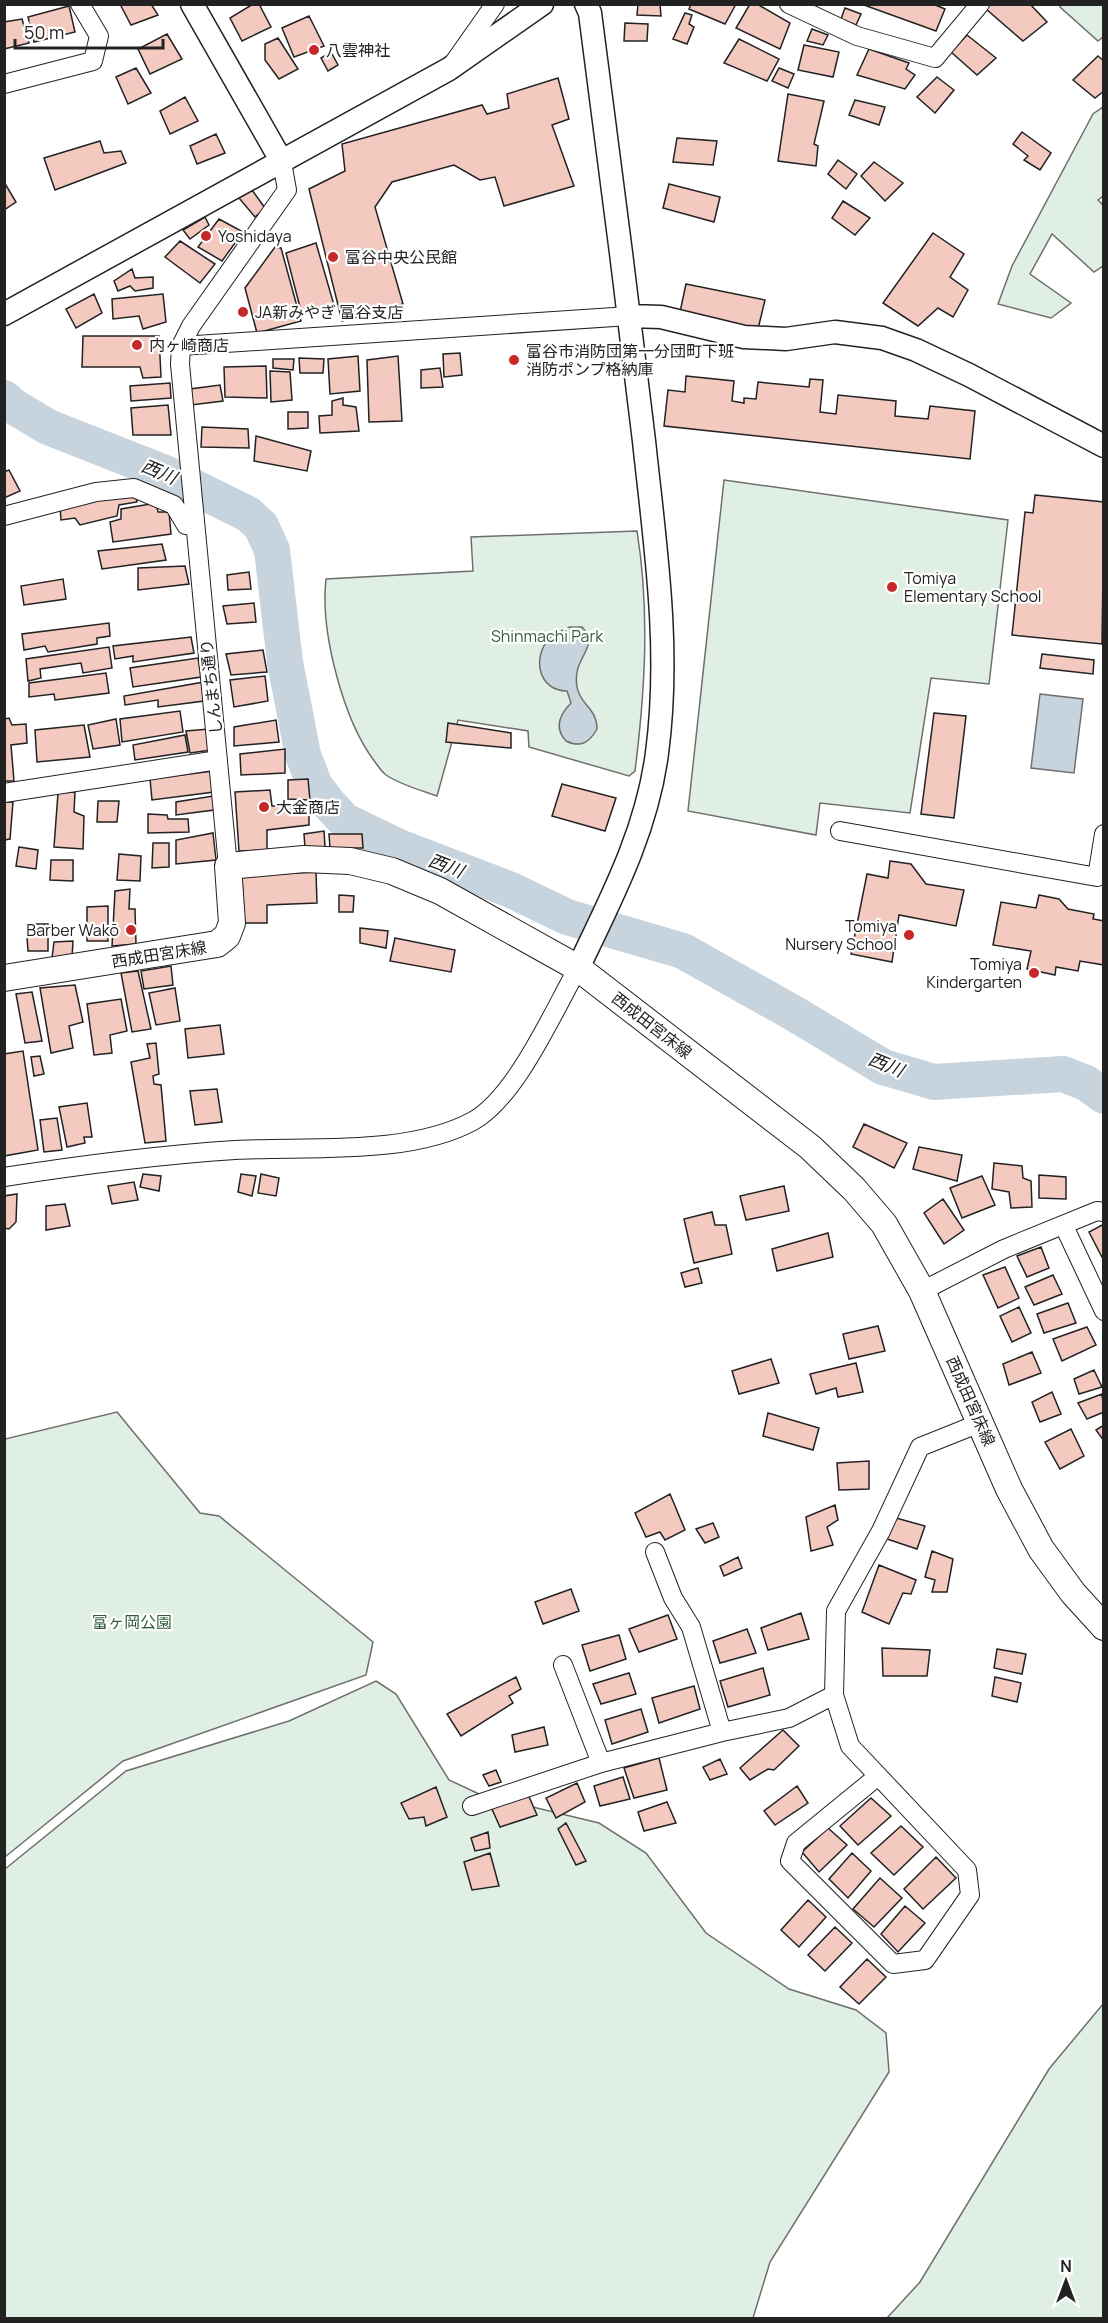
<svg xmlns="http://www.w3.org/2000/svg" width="1108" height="2323" font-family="Manrope,'Noto Sans JP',sans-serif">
<rect width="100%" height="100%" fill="#fff"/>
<!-- green -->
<path fill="#e0efe3" stroke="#6f6f6f" stroke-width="1.5" d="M1061 5H1103V37L1098 41 1060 7Z
M1103 107V196L1098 200 1103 205V266L1094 272 1052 234 1030 274 1071 303 1051 318 998 304 1012 266 1093 114Z
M724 480 1008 520 989 684 931 678 910 813 820 803 816 835 688 811Z
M637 531C650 612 645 691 635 771L629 776 529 747 528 731 458 720 437 796C420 790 401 785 386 775 382 772 378 766 375 762 343 720 320 631 326 579L473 571 471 537Z
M117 1412 200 1513 219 1516 373 1642 366 1675 123 1761 5 1857V1439Z
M376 1681 396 1694 449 1780 479 1794 599 1823 646 1853 706 1933 789 1989 856 2010 886 2033 889 2072 770 2262 753 2318H5V1869L126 1771 289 1721Z
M1103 2004V2318H887L920 2282 1049 2069Z"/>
<!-- water -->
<path fill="#c7d3dd" stroke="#6f6f6f" stroke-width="1.5" d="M570 627H582L590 637C588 656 573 663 577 687 580 705 597 708 597 729 589 743 581 748 566 741 554 728 559 715 571 703L567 691C538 691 532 657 549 639 555 633 563 630 570 627Z
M1040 694 1083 699 1074 773 1031 768Z"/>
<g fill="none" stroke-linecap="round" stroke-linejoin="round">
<!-- river -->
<path stroke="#c7d3dd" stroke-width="36" d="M4 398 13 406 48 427 165 473 248 514 261 526 272 550 285 662 303 755 315 786 328 803 345 821 399 847 511 890 567 917 683 951 795 1014 883 1067 934 1082 1063 1074 1086 1083 1104 1096"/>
</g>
<!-- building -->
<path fill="#f3c9c0" stroke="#222" stroke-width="1.5" d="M120 4H151L158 15 131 25Z
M253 4H259L271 27 242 41 230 18Z
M638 4H660L661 16 637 15Z
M691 4H736L725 24 689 9Z
M750 4H757L790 23 780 49 736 28Z
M933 4 945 9 936 31 864 5Z
M991 4H1030L1047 22 1023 41 986 9Z
M69 6 75 32 34 42 28 17Z
M845 8 861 14 856 25 841 19Z
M685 13 692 15 689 24 694 27 687 44 673 39Z
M309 16 324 46 294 57 282 28Z
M22 19 29 43 4 49V22Z
M625 23 648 24 647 41H624Z
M812 29 828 35 823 45 807 41Z
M167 34 182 59 150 74 138 49Z
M967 35 996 58 977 75 951 52Z
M278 38 298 69 279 79 265 60V44Z
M739 39 779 59 767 81 724 63Z
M804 45 839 52 833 77 798 70Z
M869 49 909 63 906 69 915 75 905 89 857 75Z
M331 52 338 65 328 71 321 58Z
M1098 56 1104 61V91L1095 98 1073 80Z
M136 68 151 93 128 104 116 77Z
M779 68 794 74 788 88 772 81Z
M937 77 954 90 935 113 917 97Z
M558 78 569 119 552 125 574 186 504 206 495 177 480 180 454 165 392 182 375 207 403 304 342 321 309 189 345 171 342 144 482 105 487 114 509 108 507 94Z
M788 94 824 101 814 144 818 146 816 166 778 161Z
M185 97 198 121 170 134 160 111Z
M855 100 885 107 879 125 849 115Z
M1022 132 1051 153 1040 170 1024 160 1028 156 1013 144Z
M216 134 225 153 197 164 190 146Z
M677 138 717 141 713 165 673 162Z
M100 141 104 153 121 151 126 163 55 190 44 158Z
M838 160 857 174 846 189 828 174Z
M874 162 903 183 885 201 861 176Z
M4 182 16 202 4 210Z
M669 184 720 197 714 222 663 208Z
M252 190 265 208 255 217 239 198Z
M843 201 870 218 855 235 832 218Z
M205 217 209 225 190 239 183 230Z
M219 219 243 232 222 261 198 247Z
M933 233 964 254 950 277 968 290 953 317 938 308 918 326 883 303Z
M180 241 215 264 200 283 165 257Z
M316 243 334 305 302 315 286 253Z
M275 247 281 248 301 321 257 333 245 288Z
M132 269 135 278 153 277V288L135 291 130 286 118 291 114 281Z
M686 284 765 300 758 329 680 312Z
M94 294 102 313 76 328 66 309Z
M163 294 166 322 143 329 139 316 113 319 112 299Z
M83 336H159L161 377 143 378 140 367H82Z
M460 353 462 375 444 377 443 354Z
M358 356 360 391 330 394 328 359Z
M398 356 402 421 369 422 367 360Z
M299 358 324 359 323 373H300Z
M273 359H294L293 370 273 368Z
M266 366 267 398 225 397 224 367Z
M440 368 443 387 421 388V370Z
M270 371 290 372 292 400 271 402Z
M686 376 734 381 732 401 744 403V398L756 399 758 382 809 387 810 379 823 380 820 412 836 414 838 395 896 401 895 416 928 419 930 406 975 411 970 459 664 426 668 390 685 392Z
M170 383 171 398 131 401 130 386Z
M220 385 223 401 191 405 190 389Z
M343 398V405L356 407 359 431 320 433 319 416 332 415V401Z
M168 405 171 435H133L131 408Z
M288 412H308V428L288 429Z
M202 427 248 429 249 448 201 447Z
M256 436 311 451 307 471 254 461Z
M9 470 20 491 4 498V472Z
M135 493 137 502 119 505 117 516 80 525 75 518 61 520 60 506Z
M1035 495 1104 502 1102 644 1012 635 1025 512 1033 513Z
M156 503 158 512H169L171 534 113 542 110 522 121 519V509Z
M162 544 166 560 102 569 98 551Z
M185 566 189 584 138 590V568Z
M249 572 251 589 228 590 227 575Z
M63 579 66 599 24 605 21 586Z
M254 603 256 622 227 624 223 606Z
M109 623 110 636 97 638V644L48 652 45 646 24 650 22 634Z
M191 637 194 653 133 662V656L115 659 113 646Z
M109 647 112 668 83 673 81 663 40 669 41 678 28 681 26 659Z
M263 650 267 672 231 675 226 654Z
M1042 654 1094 660 1093 674 1040 668Z
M198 658 201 677 133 687 130 668Z
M106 673 109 693 55 700 54 694 29 697V683Z
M265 676 268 701 234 707 230 680Z
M204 682V701L158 707V700L125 705 124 696Z
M180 711 183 732 122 742 120 719Z
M934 713 966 716 954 818 921 814Z
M9 718 12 725 26 724 27 743 11 745 14 781H4V719Z
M116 719 120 745 93 749 88 725Z
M276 720 279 742 234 746V727Z
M448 723 511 733V748L446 742Z
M84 725 90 757 37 762 35 730Z
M209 729 211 750 190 753 186 731Z
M185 735 188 752 135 760 133 745Z
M285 749V773L241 775 240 754Z
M213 771 214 792 152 800 150 779Z
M308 779 310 800 288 799V780Z
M562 784 616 798 605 831 552 816Z
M270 790 272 806H309V825L267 830V850L239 851 235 792Z
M75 792 74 812 84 816 83 849 54 847 58 793Z
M213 796 214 810 176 815V802Z
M98 801H119L117 822H97Z
M4 802H13L10 839 4 840Z
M148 814 167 815 168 819H188L189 832 148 833Z
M324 831 325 847 305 848 304 834Z
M213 833 216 860 176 864V840Z
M329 834H362L363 848H330Z
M153 843H169V867L152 868Z
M19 847 38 850 36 869 16 866Z
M119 854 141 856 140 881 117 880Z
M51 860H73V881L50 880Z
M890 861 911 864 926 884 964 890 956 926 899 915 892 962 851 954 867 874 888 878Z
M316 872 317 903 267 905V923H244L242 876Z
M130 889 129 909H135L136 944 112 946 115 891Z
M339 895 354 896 353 912H339Z
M1039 895 1059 899 1068 909 1094 914 1093 919 1104 921V965L1080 961 1078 971 1056 967 1055 975 1027 969 1031 951 993 945 1001 902 1036 908Z
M108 906V941H87V907Z
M26 924H48V951H28Z
M360 928 388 931 386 948 360 943Z
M395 938 455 950 451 972 390 961Z
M73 941 72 958H52L54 942Z
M171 966 173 985 144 989 141 971Z
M138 971 151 1029 132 1032 121 973Z
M75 985 83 1022 69 1026 73 1048 51 1053 40 988Z
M175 988 180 1021 156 1025 149 993Z
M32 992 42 1041 25 1043 16 994Z
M121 999 127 1031 110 1035 112 1053 94 1055 87 1004Z
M220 1025 224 1054 188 1058 185 1029Z
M156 1043 159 1074 153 1076 154 1084 161 1085 166 1141 145 1143 131 1062 150 1058 147 1044Z
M23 1051 38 1150 4 1156V1054Z
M40 1056 44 1074 34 1076 31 1057Z
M217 1089 222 1122 195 1125 190 1091Z
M87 1103 92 1137H84L85 1143 67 1147 59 1107Z
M57 1118 62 1150 44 1152 40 1120Z
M864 1124 907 1143 894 1168 853 1147Z
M919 1147 962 1155 957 1181 913 1169Z
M994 1163 1022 1166 1023 1178 1031 1181 1032 1207 1011 1208 1009 1192 992 1189Z
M143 1174 161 1176 159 1191 140 1187Z
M241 1174 256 1176 252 1196 238 1192Z
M261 1174 279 1178 276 1196 258 1193Z
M1039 1175 1066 1177V1199L1039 1198Z
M982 1176 995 1205 962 1218 950 1188Z
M134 1182 138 1200 112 1204 108 1186Z
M784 1186 789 1211 746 1220 740 1196Z
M17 1194 16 1222 9 1229 4 1228V1196Z
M943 1199 964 1230 944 1244 924 1213Z
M65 1204 70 1226 46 1230V1206Z
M712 1212 715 1225H726L732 1254 694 1263 684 1219Z
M1104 1224V1261L1089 1232Z
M828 1233 833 1257 777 1271 772 1249Z
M1041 1247 1049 1268 1027 1277 1017 1256Z
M1005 1267 1019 1298 998 1308 983 1275Z
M698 1268 702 1283 685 1287 681 1273Z
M1053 1275 1062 1294 1034 1305 1025 1287Z
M1068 1303 1076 1323 1044 1333 1037 1314Z
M1019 1307 1031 1333 1012 1342 1000 1316Z
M878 1326 885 1351 849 1359 843 1334Z
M1087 1327 1096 1345 1062 1361 1053 1339Z
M1032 1352 1041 1373 1009 1385 1003 1364Z
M771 1359 779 1383 739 1394 732 1371Z
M856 1363 863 1392 838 1397 836 1388 816 1394 810 1374Z
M1094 1370 1102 1387 1079 1394 1074 1379Z
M1052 1392 1061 1414 1040 1422 1032 1402Z
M1102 1394 1104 1412 1087 1419 1078 1403Z
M768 1413 819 1428 813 1450 763 1436Z
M1104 1425V1441L1096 1430Z
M1071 1429 1084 1456 1060 1469 1045 1442Z
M869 1461V1489L839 1490 837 1463Z
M670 1494 685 1530 665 1540 660 1532 646 1537 635 1513Z
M835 1505 838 1520 827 1527 833 1545 811 1551 806 1517Z
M896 1518 925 1526 917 1549 887 1539Z
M713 1523 719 1537 705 1543 696 1529Z
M932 1551 953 1559 947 1592H932L935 1580 925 1577Z
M738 1557 742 1568 724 1576 720 1566Z
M879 1565 916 1580 911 1594 903 1593 889 1624 862 1612Z
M571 1589 579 1611 543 1624 535 1602Z
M801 1613 809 1639 768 1650 761 1628Z
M668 1615 677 1639 639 1652 629 1629Z
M747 1629 756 1653 720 1663 713 1641Z
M619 1635 626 1659 590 1671 582 1645Z
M882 1648 930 1650 927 1676H883Z
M997 1649 1026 1654 1022 1674 994 1668Z
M763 1668 770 1695 728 1707 720 1681Z
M629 1673 636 1694 601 1704 593 1684Z
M516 1677 521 1689 509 1696 513 1703 461 1736 447 1714Z
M995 1677 1021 1683 1017 1702 992 1696Z
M694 1686 700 1709 659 1723 652 1698Z
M641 1709 648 1732 612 1744 605 1720Z
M544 1727 548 1745 515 1752 512 1735Z
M783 1730 799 1746 774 1770 768 1769 750 1780 740 1768Z
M659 1758 667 1790 634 1798 624 1768Z
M720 1759 727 1774 710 1780 703 1767Z
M496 1770 501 1782 489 1786 483 1775Z
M623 1777 630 1799 600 1806 594 1786Z
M577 1783 585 1802 556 1818 546 1798Z
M797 1786 808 1803 775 1825 764 1811Z
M436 1787 447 1817 426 1826 424 1817 409 1819 401 1803Z
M527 1792 537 1815 500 1827 491 1807Z
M871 1798 891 1816 858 1845 840 1826Z
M667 1802 676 1823 644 1831 638 1812Z
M566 1823 586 1861 576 1865 558 1829Z
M901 1826 923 1847 894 1875 871 1853Z
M828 1828 847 1845 819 1872 802 1852Z
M488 1832 490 1848 475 1851 471 1838Z
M490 1853 499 1886 472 1890 464 1862Z
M852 1853 871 1871 848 1898 829 1879Z
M936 1857 956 1878 923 1909 904 1889Z
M880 1878 902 1898 874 1927 853 1909Z
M808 1900 826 1917 799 1947 781 1930Z
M905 1906 925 1923 898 1952 881 1934Z
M835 1927 852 1943 825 1971 808 1955Z
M867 1959 886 1977 859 2004 840 1987Z"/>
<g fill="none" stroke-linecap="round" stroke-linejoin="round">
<defs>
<path id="minor" d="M789 4 857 36 935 58 980 4
M455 61 495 4
M4 84 93 61 99 36 80 4
M181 346 629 316
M4 516 96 492 134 488 174 505 186 525 195 526
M4 793 218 760
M840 831 1097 877 1104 834
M228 866 180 364 181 346 191 326 287 190 282 162
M4 1177C81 1165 158 1155 235 1150 307 1146 409 1156 473 1121 516 1097 553 1012 578 968
M1064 1226 1104 1311
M922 1291 1004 1249 1097 1211 1104 1212
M655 1552 673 1598 691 1627 722 1732
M563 1665 601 1763
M834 1695 850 1746 967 1870 970 1895 925 1960 893 1964 790 1861 796 1843 878 1776
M472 1806 601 1763 722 1732 789 1718 834 1695 836 1611 881 1531 920 1447 980 1423"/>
<path id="tertiary" d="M192 4 282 162
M4 314 449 69 542 4
M629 316 661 317 744 337 786 339 835 332 882 338 916 350 969 375 1104 446
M578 968C611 899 647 831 657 753 671 648 655 545 644 441 627 298 609 156 590 13L586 4"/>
<path id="secondary" d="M4 978 217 944 227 936 232 923 228 866 304 859 350 861 392 871 440 891 578 968 810 1147 854 1189 884 1224 922 1291 1009 1489 1041 1549 1073 1593 1104 1627"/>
</defs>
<!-- minor casing -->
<use href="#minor" stroke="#222" stroke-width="20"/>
<!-- tertiary casing -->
<use href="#tertiary" stroke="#222" stroke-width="25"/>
<!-- secondary casing -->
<use href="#secondary" stroke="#222" stroke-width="28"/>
<!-- minor -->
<use href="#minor" stroke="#fff" stroke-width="18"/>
<!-- tertiary -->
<use href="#tertiary" stroke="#fff" stroke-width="22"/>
<!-- secondary -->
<use href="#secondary" stroke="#fff" stroke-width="26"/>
</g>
<!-- markers -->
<g fill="#c62828" stroke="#fff" stroke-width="2">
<circle cx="314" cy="50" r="6"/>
<circle cx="206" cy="236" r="6"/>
<circle cx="333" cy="257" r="6"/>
<circle cx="243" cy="312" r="6"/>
<circle cx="137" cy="345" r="6"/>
<circle cx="514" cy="360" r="6"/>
<circle cx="892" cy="587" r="6"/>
<circle cx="264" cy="807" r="6"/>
<circle cx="131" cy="930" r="6"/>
<circle cx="909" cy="935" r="6"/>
<circle cx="1034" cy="973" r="6"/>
</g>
<g text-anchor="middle" stroke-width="4.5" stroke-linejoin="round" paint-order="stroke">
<!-- poi labels -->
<g font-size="16" fill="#222" stroke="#fff" text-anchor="start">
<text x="326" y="56">八雲神社</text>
<text x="218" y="242">Yoshidaya</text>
<text x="345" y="263">富谷中央公民館</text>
<text x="255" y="318">JA新みやぎ 富谷支店</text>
<text x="149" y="351">内ヶ崎商店</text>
<text x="526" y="357">富谷市消防団第一分団町下班<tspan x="526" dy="18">消防ポンプ格納庫</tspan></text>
<text x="904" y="584">Tomiya<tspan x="904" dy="18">Elementary School</tspan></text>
<text x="276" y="813">大金商店</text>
<text x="897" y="932" text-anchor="end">Tomiya<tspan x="897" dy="18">Nursery School</tspan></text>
<text x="119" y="936" text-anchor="end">Barber Wakō</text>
<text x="1022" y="970" text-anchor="end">Tomiya<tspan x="1022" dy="18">Kindergarten</tspan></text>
</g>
<!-- park labels -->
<g font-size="16" fill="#2f5e38" stroke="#fff">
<text x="547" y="642">Shinmachi Park</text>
<text x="132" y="1628">富ヶ岡公園</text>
</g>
<!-- street labels -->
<g font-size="16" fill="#222" stroke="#fff">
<text transform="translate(211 687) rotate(-96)" y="6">しんまち通り</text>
<text transform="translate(159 954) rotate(-9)" y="6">西成田宮床線</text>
<text transform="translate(652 1025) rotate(38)" y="6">西成田宮床線</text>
<text transform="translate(971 1401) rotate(66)" y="6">西成田宮床線</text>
</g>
<!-- water labels -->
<g font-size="18" font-style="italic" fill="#222" stroke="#fff">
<text transform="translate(159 472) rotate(23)" y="6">西川</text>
<text transform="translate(446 866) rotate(21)" y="6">西川</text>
<text transform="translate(886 1065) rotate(22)" y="6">西川</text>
</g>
</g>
<!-- border -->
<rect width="1108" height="2323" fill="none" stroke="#222222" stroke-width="12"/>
<!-- north arrow -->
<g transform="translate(1066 2281)" stroke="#ffffff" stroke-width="4.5" paint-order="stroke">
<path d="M0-4.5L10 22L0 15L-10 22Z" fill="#222222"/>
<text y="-9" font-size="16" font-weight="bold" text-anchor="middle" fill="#222222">N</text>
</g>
<!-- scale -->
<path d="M15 39v9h148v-9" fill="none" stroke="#222222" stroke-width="3"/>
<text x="24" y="39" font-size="18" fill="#222222" stroke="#ffffff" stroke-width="4.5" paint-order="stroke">50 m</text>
</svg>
